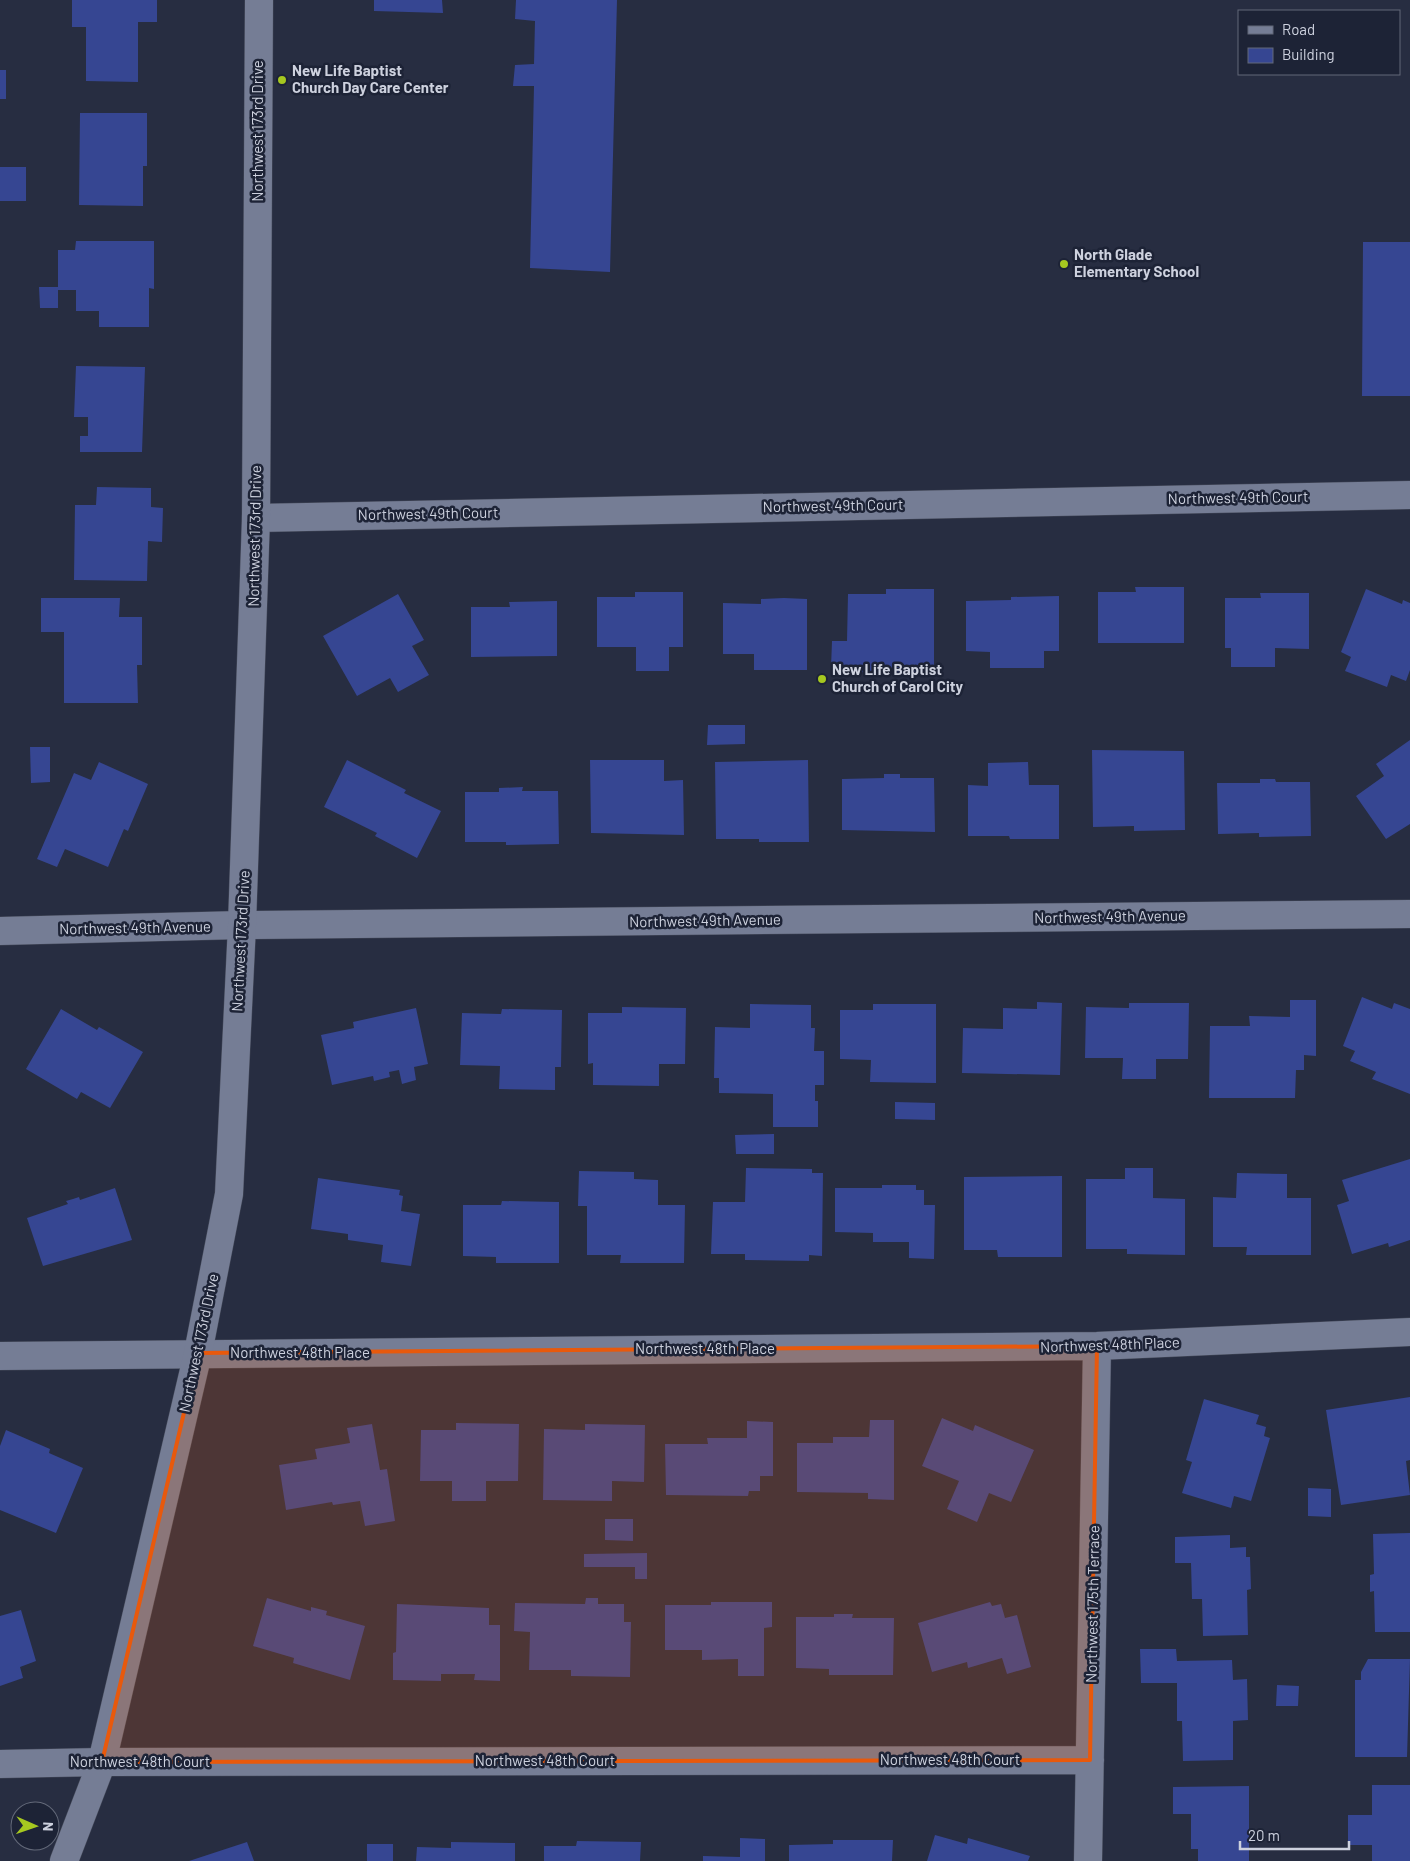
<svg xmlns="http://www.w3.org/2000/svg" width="1410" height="1861" font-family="Barlow,sans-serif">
<rect width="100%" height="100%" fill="#272d41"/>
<!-- building -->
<path fill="#364692" d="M72 0H157V22H138V82L86 81V27H72Z
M374 0H442L443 13 374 11Z
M516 0H617L610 272 530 268 534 86H513L515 65 534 64 535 21 515 19Z
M0 70H6V99H0Z
M80 113H147V166H143V206L79 205Z
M0 167H26V201H0Z
M76 241H154V289L149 288V327H99V311H76V290H58V308H40L39 287H58V250H75Z
M1363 242H1410V396H1362Z
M76 366 145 367 142 452H80V436H88V417H74Z
M97 487 151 488V507L163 508 162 542 148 541 147 581 74 580 75 505H96Z
M1135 587H1184V643H1098V592H1136Z
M886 589H934V673L848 672V668H831L832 641H847L848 594H886Z
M1366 589 1402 604 1403 600 1410 603V670L1406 681 1391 675 1387 687 1345 671 1351 657 1341 652Z
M635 592H683V647H669V671H636V647H597V597H635Z
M1260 593H1309V649L1275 648V667H1231V648H1225V598H1261Z
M398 594 424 640 412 646 429 675 398 692 390 678 357 696 323 636Z
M1059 596V651H1044V668H990V652L966 651V601L1011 600V597Z
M41 598H120L119 617H142V665H137L138 703H64V632H41Z
M784 598 807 599V670H754V654H723V603L761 604V599Z
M557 601V656L471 657V607H510L509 602Z
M708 725H745V744L707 745Z
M1410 740V824L1386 839 1356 796 1384 776 1376 764Z
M30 747H50V782L31 783Z
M1092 750 1184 751 1185 830 1134 831V826L1093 827Z
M347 760 406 790 404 793 441 811 417 858 375 836 377 833 324 807Z
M590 760H664V781L683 780 684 835 591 833Z
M808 760 809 842H759V839H716L715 762Z
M99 762 148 784 128 831 124 829 108 867 65 849 57 867 37 859 74 773 91 780Z
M1028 762 1029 785H1059V839H1010L1009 836H968V785L988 786V763Z
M884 774H900V778H934L935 832 842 830V779L884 778Z
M1260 779H1275L1276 782H1310L1311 836 1259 837V833L1218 834 1217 783H1260Z
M523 787 522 791H558L559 844 506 845V842H465V792H499V788Z
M1362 997 1392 1009 1394 1003 1410 1009V1094L1372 1079 1376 1072 1350 1061 1355 1051 1343 1046Z
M1290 1000H1316V1056L1304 1055V1070H1296L1295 1098H1209L1210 1026H1250L1249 1016 1290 1017Z
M1037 1002 1062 1003 1060 1075 962 1073 963 1028 1003 1029V1008L1037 1009Z
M1129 1003H1189L1188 1059H1156V1079H1122L1123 1058H1085L1086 1007 1129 1008Z
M750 1004 811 1005V1028H815L814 1051H824V1085H815V1101H818V1127H773V1094L719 1093V1078H714L715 1027 750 1028Z
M873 1004H936V1083L870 1082 871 1060 840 1059V1010H873Z
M622 1007 686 1008 685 1064H659V1086L593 1085V1063L588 1064V1013H622Z
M416 1008 428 1064 414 1067 416 1080 402 1084 399 1070 389 1072 390 1077 374 1081 373 1076 332 1085 321 1035 354 1028 353 1022Z
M61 1009 97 1030 99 1027 143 1052 110 1108 81 1092 77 1099 26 1069Z
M502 1009 562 1010 561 1067H555V1090L499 1089 500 1066 460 1065 462 1013 501 1014Z
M895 1102 935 1103V1120L895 1119Z
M774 1134V1154H736L735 1135Z
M1410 1159V1240L1389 1247 1388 1243 1352 1254 1337 1205 1349 1201 1342 1180Z
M746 1168 812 1169V1173H823L822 1256 809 1255V1261L745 1260V1254H711L713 1202H745Z
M1125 1168H1153V1198L1185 1199V1255L1127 1254V1249H1086V1179H1125Z
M579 1171 634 1172V1179L658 1180V1205H685L684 1263H620L621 1255H587V1206H578Z
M1237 1173 1287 1174V1198H1311V1255H1246L1247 1247H1213V1197L1236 1198Z
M1062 1176V1257H998L997 1250H964V1177Z
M318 1178 400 1190 399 1195 403 1196 401 1211 420 1214 411 1266 381 1262 383 1245 348 1240V1234L311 1229Z
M882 1185H916V1190H924V1205H935L934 1259 909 1258V1242H873V1233L835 1232V1188H882Z
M115 1188 132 1240 43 1266 27 1218 68 1204 66 1201 73 1199 79 1197 80 1200Z
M502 1201 559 1202V1263H496V1257L463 1256V1205H501Z
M1410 1397V1460L1406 1461 1410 1495 1341 1505 1326 1410Z
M1204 1399 1259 1415 1256 1424 1266 1427 1264 1436 1270 1438 1251 1501 1234 1496 1231 1508 1182 1493 1192 1462 1186 1460Z
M942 1418 973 1431 975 1425 1034 1450 1011 1502 989 1493 977 1522 947 1509 959 1481 922 1466Z
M870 1420H894V1500L868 1499V1493L797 1492V1443H833V1437H869Z
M747 1421 773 1422V1476H760V1491H749L748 1496 666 1495 665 1444H708L707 1438H747Z
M456 1423 519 1424 518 1481H486V1501H452V1481H420L421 1430H456Z
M372 1424 380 1470 387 1469 395 1521 365 1526 360 1501 333 1505 332 1502 286 1510 279 1465 317 1459 315 1449 350 1443 347 1428Z
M585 1424 645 1425 644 1482 612 1481V1501L543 1500 544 1429 585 1430Z
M6 1430 50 1449 49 1453 83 1468 56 1533 0 1510V1446Z
M1308 1488 1331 1489V1517L1308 1516Z
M605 1519H633V1541L605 1540Z
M1410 1533V1632H1375L1374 1591 1370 1592V1575L1374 1574 1373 1534Z
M1230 1535V1548L1246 1547V1557H1250L1251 1589 1247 1590 1248 1635 1203 1636 1202 1599H1192L1191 1563H1175V1537Z
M647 1553V1579H635V1567H584V1554Z
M267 1598 311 1611V1607L327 1611 326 1615 365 1626 350 1680 293 1663 294 1658 253 1646Z
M586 1598H598V1604H624V1622H631L630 1677 571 1676V1670H529L530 1632 514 1631 515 1603 585 1604Z
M711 1602H772V1627L764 1628V1676H738V1659L702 1660V1650H665V1605H711Z
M990 1602 992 1606 1001 1604 1005 1618 1017 1615 1031 1667 1007 1674 1002 1658 968 1668 967 1662 932 1672 918 1623Z
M397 1604 489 1608V1625H500V1681L474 1680 475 1674H441V1681L393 1680V1653L396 1652Z
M21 1610 36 1661 20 1667 23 1678 0 1686V1616Z
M834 1614H853L852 1618H894L893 1675H829V1669L796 1668V1617H834Z
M1140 1649H1176L1177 1661 1232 1660 1233 1680 1247 1679 1248 1720 1233 1721V1760L1183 1761 1182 1721H1177V1683H1141Z
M1368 1659H1410L1407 1757H1355V1680H1361V1672Z
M1277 1685 1299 1686 1298 1706H1276Z
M1372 1785H1410V1861H1372V1845H1348V1815H1372Z
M1249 1786V1861H1198V1849H1191V1814H1173V1787Z
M935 1835 967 1844 968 1838 1030 1856 1028 1861H927Z
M740 1838 765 1839V1861H703V1856L740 1857Z
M833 1840H893L892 1861H789V1845L833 1844Z
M577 1841 641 1842 640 1861H544V1846H576Z
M247 1842 254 1861H189Z
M451 1842 515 1843V1861H416L417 1847 451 1848Z
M367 1844H393V1861H367Z"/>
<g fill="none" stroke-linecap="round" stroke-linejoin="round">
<defs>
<path id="street" d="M256 518 1410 495
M0 931 242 925 1410 914
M0 1356 1097 1346 1410 1332
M0 1764 102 1762 1090 1760
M1088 1861 1097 1346"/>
<path id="secondary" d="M64 1861 102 1762 198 1353 229 1194 242 925 256 518 259 0"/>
</defs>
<!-- street casing -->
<use href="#street" stroke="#454a5a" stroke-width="29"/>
<!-- secondary casing -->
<use href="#secondary" stroke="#454a5a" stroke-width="29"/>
<!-- street -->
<use href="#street" stroke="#757d95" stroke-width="28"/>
<!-- secondary -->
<use href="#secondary" stroke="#757d95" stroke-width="28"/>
</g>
<!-- marked area -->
<path fill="#e8590c" fill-opacity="0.2" stroke="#e8590c" stroke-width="4" stroke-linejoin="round" d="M1097 1346 1090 1760 102 1762 198 1353Z"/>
<!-- markers -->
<g fill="#a6c820" stroke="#1d2336" stroke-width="2">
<circle cx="282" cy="80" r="5"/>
<circle cx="1064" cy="264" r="5"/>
<circle cx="822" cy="679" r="5"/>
</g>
<g text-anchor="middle" stroke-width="5" stroke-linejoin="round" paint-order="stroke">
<!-- poi labels -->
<g font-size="15" font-weight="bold" fill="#cdd1de" stroke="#1d2336" text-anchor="start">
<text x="292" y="76">New Life Baptist<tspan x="292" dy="17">Church Day Care Center</tspan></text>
<text x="1074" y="260">North Glade<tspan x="1074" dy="17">Elementary School</tspan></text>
<text x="832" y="675">New Life Baptist<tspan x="832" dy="17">Church of Carol City</tspan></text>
</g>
<!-- street labels -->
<g font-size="15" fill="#cdd1de" stroke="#1d2336">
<text transform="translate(258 131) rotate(-90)" y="5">Northwest 173rd Drive</text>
<text transform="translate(1238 498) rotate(-1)" y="5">Northwest 49th Court</text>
<text transform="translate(833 506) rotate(-1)" y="5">Northwest 49th Court</text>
<text transform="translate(428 514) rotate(-1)" y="5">Northwest 49th Court</text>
<text transform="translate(255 536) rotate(-89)" y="5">Northwest 173rd Drive</text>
<text transform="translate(1110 917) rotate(-1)" y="5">Northwest 49th Avenue</text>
<text transform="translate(705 921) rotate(-1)" y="5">Northwest 49th Avenue</text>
<text transform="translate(135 928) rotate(-1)" y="5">Northwest 49th Avenue</text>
<text transform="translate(241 941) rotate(-87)" y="5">Northwest 173rd Drive</text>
<text transform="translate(199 1343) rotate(-78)" y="5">Northwest 173rd Drive</text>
<text transform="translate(1110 1345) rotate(-2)" y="5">Northwest 48th Place</text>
<text x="705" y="1354">Northwest 48th Place</text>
<text x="300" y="1358">Northwest 48th Place</text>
<text transform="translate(1093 1604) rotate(-89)" y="5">Northwest 175th Terrace</text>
<text x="950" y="1765">Northwest 48th Court</text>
<text x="545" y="1766">Northwest 48th Court</text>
<text x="140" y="1767">Northwest 48th Court</text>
</g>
</g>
<!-- legend -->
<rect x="1238" y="10" width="162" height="65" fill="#1d2336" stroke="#636979"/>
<rect x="1248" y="26" width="25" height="8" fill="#757d95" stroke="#636979"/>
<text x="1282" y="35" font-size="15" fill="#cdd1de">Road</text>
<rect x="1248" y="48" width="25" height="15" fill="#364692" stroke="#636979"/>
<text x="1282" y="60" font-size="15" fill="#cdd1de">Building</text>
<!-- north arrow -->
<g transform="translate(35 1826) rotate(92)"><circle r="24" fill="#1d2336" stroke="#636979"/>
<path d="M0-4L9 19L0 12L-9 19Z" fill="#a6c820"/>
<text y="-8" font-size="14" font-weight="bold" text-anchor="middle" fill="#cdd1de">N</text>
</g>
<!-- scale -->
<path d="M1240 1841v8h109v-8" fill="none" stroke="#cdd1de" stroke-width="2.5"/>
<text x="1248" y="1841" font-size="15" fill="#cdd1de" stroke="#1d2336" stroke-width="4" paint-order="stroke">20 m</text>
</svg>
